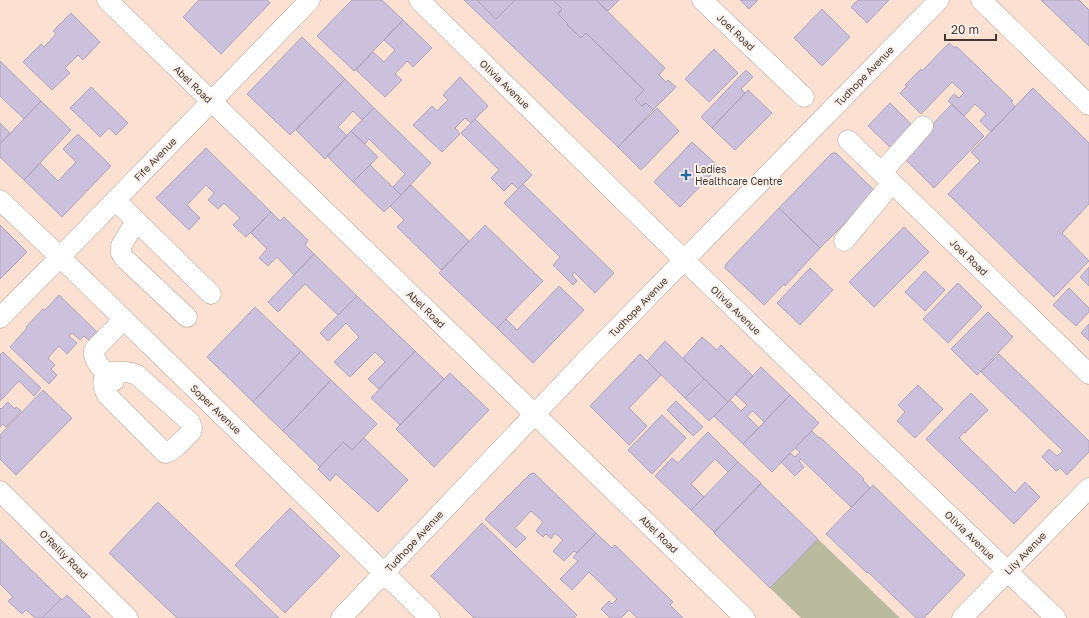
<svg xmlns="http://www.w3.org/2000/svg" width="1089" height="618" font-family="'Golos Text',sans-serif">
<rect width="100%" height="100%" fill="#fce0d1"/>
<!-- green -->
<path fill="#b8bb9e" d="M818 539 900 618H801L770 588Z"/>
<!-- building -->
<path fill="#ccc1dd" stroke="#aca3bb" d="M199 0H267L270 3 221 54 183 17Z
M352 0H382L403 20 354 71 317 36Z
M464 0H477L496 19 515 0H553L562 9 558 14 568 24 567 25 581 38 586 33 644 90 635 99 642 106 646 103 653 110 618 147Z
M477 0H515L496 19Z
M553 0H596L665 68 659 75 666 82 668 80 676 87 653 110 646 103 642 106 635 99 644 90 586 33 581 38 567 25 568 24 558 14 562 9Z
M596 0H619L608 11Z
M740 0H758L749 9Z
M858 0H889L867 23 851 7Z
M1041 0H1079L1089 10V46Z
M822 9 850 37 822 66 794 38Z
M71 13 100 42 83 60 78 55 65 68 70 73 52 90 23 62 41 44 44 47 56 34 53 31Z
M403 20 432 48 413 67 407 61 395 74 402 80 385 97 356 70 373 52 384 62 395 50 384 40Z
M302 37 345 79 290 135 247 94Z
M949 43 955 48 956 46 1013 101 1011 102 1015 107 991 132 980 121 986 114 975 104 964 116 948 101 954 94 959 98 964 93 952 82 921 114 900 93 907 86 905 85 921 69 922 71Z
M714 49 738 73 709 102 685 79Z
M0 61 41 101 24 119 0 96Z
M746 70 753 77 741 89 745 93 712 128 701 117Z
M460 77 488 106 471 123 465 118 455 128 460 134 442 152 413 125 432 106 437 111 448 100 443 95Z
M345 79 374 108 362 120 353 111 338 127 347 136 325 159 296 130Z
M91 87 128 123 116 135 109 128 100 137 70 108Z
M1033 88 1089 143V204L1062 233 1089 261 1054 297 948 194 980 161 971 152Z
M748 90 772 113 735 150 712 128Z
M41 101 71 130 24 180 0 157V144Z
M890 103 914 127 892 149 868 126Z
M952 104 984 136 934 188 902 156Z
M374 108 431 163 401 195 393 187 405 174 369 139 365 144 351 131Z
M657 108 679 131 641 170 618 147Z
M475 119 532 175 518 189 512 183 504 191 491 178 499 170 461 133Z
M0 123 10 133 0 144Z
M351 131 378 157 353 182 327 156Z
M78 134 111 166 62 217 24 180 40 163 58 181 76 162 63 149Z
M692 142 719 167 680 207 654 182Z
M206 148 271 212 246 237 233 225 240 218 224 203 218 209 208 200 214 193 206 185 187 205 200 218 189 230 156 198Z
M832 153H836L876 192 820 248 779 208Z
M370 165 401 195 384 212 353 182Z
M523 184 614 273 595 293 574 272 572 275 577 281 573 285 553 265 560 257 504 203Z
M411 185 469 241 441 270 397 227 404 220 390 206Z
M779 208 820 248 785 286 784 284 764 305 725 268 726 264Z
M271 212 280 221 284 217 308 240 305 245 314 254 294 275 277 257 268 266 259 258 267 249 251 233Z
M0 225 27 252 0 279Z
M485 225 543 281 497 328 439 273Z
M904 227 929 252 874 307 849 282Z
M314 254 357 296 338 315 305 284 278 312 268 302Z
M1089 267V286L1080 277Z
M810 268 833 290 800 325 777 303Z
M925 271 945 290 925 311 905 292Z
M958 283 982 307 948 343 923 319Z
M559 286 584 310 533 363 497 328 506 319 517 330Z
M1069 288 1089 308V312L1076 326 1053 305Z
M59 295 98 333 90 341 84 336 80 340 72 333 69 336 77 343 67 354 59 346 48 358 55 365 51 369 57 375 49 384 10 347 27 328 26 327 43 309 45 310Z
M357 296 415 351 379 389 368 379 385 362 375 352 350 377 334 362 359 337 346 323 328 341 320 333Z
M255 307 301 351 253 402 207 357Z
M988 312 1013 337 977 375 951 349Z
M1089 324V341L1081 333Z
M702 337 717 350 721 345 753 376 728 402 683 358Z
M665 341 704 379 685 398 647 361Z
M301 351 331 380 283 431 253 402Z
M415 351 444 379 400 425 371 398Z
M3 352 41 388 34 396 19 381 0 401V355Z
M640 354 661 375 629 408 647 426 629 445 590 406Z
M999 354 1089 441V452L1067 475 1060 468 1056 471 1042 457 1049 449 1057 456 1063 451 981 372Z
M761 367 790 395 764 422 753 411 747 416 759 428 743 444 714 416 730 400 741 411 747 405 735 394Z
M450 373 489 410 434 467 396 429Z
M704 379 728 402 709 421 685 398Z
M331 380 377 424 352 450 343 442 320 467 283 431Z
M918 385 943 409 915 438 897 421 905 412 898 405Z
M43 390 72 418 16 475 0 459V435Z
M971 393 988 410 965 433 964 432 959 438 1015 493 1025 482 1040 497 1014 524 926 439Z
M790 395 819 423 772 472 743 444Z
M676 401 703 427 693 436 667 410Z
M8 402 15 409 16 407 21 411 6 427 3 424 0 427V408L1 409Z
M662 415 686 438 652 474 628 450Z
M812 431 819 438 820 437 864 479 863 480 870 488 851 507 801 459 799 461 804 467 795 476 781 462 790 453 795 457 800 452 795 448Z
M708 432 738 462 728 472 715 459 691 484 704 497 691 510 655 476 672 458 678 463Z
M364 438 408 480 378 512 336 474 330 481 318 469 343 442 352 450Z
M738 462 761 483 714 532 691 510Z
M534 473 596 533 577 553 574 551 564 561 553 551 563 540 555 533 551 539 546 534 543 537 536 531 543 522 531 511 515 528 526 538 516 548 485 519 530 474Z
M761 484 818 539 770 588 714 533Z
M873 485 965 575 924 618H916L868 572 867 573 826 534Z
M158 502 279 618H177L109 553Z
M290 508 340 556 285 613 235 565Z
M482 523 577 615 574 618H474L431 576Z
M596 533 612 548 615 545 673 602 670 605 683 618H637L629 610 621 618H610L601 609 609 601 612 604 617 599 589 572 572 590 560 579 578 561 573 557Z
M0 539 61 599 42 618H35L26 610 22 614 8 601 13 597 0 584Z
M67 595 91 618H42L61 599 62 600Z"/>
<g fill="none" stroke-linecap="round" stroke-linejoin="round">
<defs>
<path id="minor" d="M107 0 745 618
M419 0 684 260 1056 618
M702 0 804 97
M981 0 1089 105
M848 140 1089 374
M882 172 923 126
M0 200 60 257 430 618
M115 200 211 294
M136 221 121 246V253L125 259 187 317
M844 241 892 183
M0 318 60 257 310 0
M105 372C116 372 127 370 137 375L190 422 192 428 191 432C184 438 174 452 165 453L107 395C102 386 103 382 105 372Z
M114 381C106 373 92 362 94 350L124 319
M0 491 128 618
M341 618 589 357 939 0
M962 618 1089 488"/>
</defs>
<!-- minor casing -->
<use href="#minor" stroke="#b79d8f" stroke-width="21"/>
<!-- minor -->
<use href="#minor" stroke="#fff" stroke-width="20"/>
</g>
<!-- markers -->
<path fill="#2a69a0" stroke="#fcf1eb" stroke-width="1.5" d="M684 169h4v4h4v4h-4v4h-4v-4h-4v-4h4z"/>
<g text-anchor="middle" stroke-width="4" stroke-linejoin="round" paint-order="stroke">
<!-- street labels -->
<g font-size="10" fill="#413630" stroke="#fcf1eb">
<text transform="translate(736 32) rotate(44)" y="4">Joel Road</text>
<text transform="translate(864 76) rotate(-46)" y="4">Tudhope Avenue</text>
<text transform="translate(193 84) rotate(44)" y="4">Abel Road</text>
<text transform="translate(505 84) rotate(44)" y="4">Olivia Avenue</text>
<text transform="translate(155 159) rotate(-46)" y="4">Fife Avenue</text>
<text transform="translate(969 257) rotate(44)" y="4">Joel Road</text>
<text transform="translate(638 307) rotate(-46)" y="4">Tudhope Avenue</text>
<text transform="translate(426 309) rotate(44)" y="4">Abel Road</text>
<text transform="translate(736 310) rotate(44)" y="4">Olivia Avenue</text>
<text transform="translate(216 409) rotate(44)" y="4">Soper Avenue</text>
<text transform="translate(659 534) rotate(44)" y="4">Abel Road</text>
<text transform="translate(970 535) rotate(44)" y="4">Olivia Avenue</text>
<text transform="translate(414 541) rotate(-47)" y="4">Tudhope Avenue</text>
<text transform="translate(1025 553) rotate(-46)" y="4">Lily Avenue</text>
<text transform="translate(64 554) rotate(45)" y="4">O'Reilly Road</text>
</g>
<!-- poi labels -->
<g font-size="10" fill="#413630" stroke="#fcf1eb" text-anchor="start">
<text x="695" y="173">Ladies<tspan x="695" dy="12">Healthcare Centre</tspan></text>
</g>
</g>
<!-- scale -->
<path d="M945 34v6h51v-6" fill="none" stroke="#413630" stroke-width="2"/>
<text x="951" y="34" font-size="12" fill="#413630" stroke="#fcf1eb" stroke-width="3" paint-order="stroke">20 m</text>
</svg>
